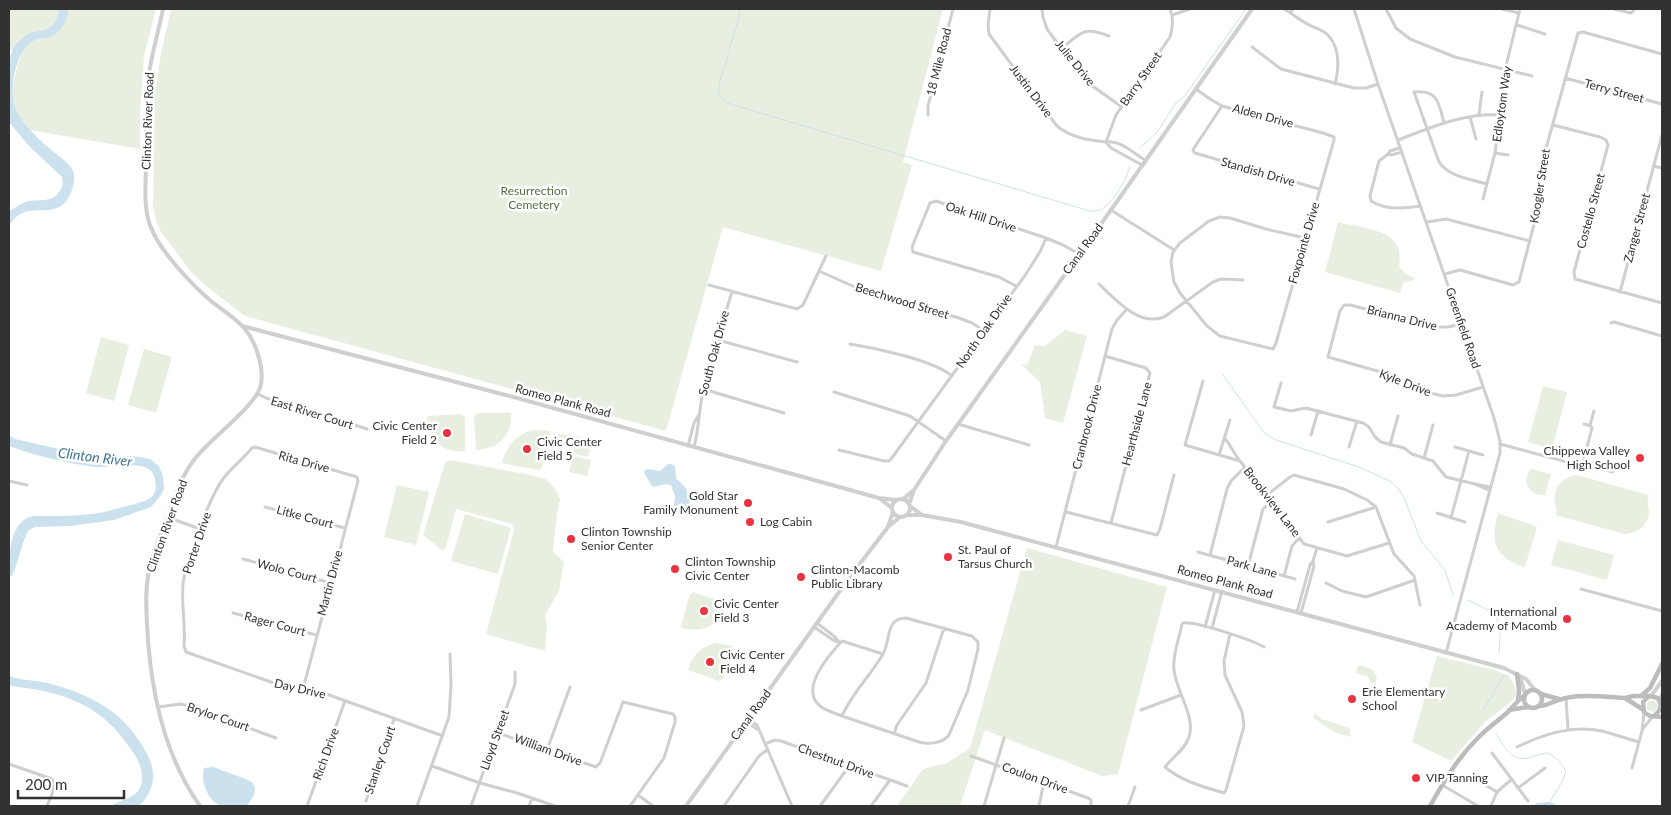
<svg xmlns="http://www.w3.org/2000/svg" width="1671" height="815" font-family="Lato,sans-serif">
<rect width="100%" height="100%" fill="#fff"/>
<!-- green -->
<path fill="#e8efe0" d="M9 9H156L144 56 140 111V149L30 130C26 124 19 117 16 110 8 94 16 71 21 55L9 49Z
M171 9H943L903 162 912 165 881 271 723 227 666 431 245 316 206 286 191 272 161 232 155 217 153 205 155 94 161 53Z
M1338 222C1354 226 1388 229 1396 244 1407 264 1387 265 1416 279L1403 283 1400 293 1325 272Z
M1065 330 1087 336 1063 423 1045 418 1040 382 1021 364 1027 365 1035 345 1045 346Z
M101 337 129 345 114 401 86 393Z
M144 349 172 357 156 413 128 405Z
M1543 386 1567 392 1552 449 1528 442Z
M477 413H511C513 436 498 449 476 450L474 417Z
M460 414 465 417V451C442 454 428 438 427 416Z
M533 430 551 431 542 468 539 470 502 463C507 446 515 435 533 430Z
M558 434 570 435 567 445 557 441Z
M577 436 592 439 590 447 575 444Z
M575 445 590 449 588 457 573 453Z
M573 456 591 460 587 476 569 472Z
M450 460 531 475 546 479 556 490 560 500 557 514 553 552 564 562 559 591 545 615 547 629 545 651 486 634 514 530 512 524 456 509 446 547 442 550 423 535 445 463Z
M1531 469 1551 474 1545 495C1529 496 1521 481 1531 469Z
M1574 475 1580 476 1649 495C1647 501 1648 504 1649 511 1649 525 1637 534 1624 534L1556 515C1557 510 1556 508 1555 503 1552 489 1561 479 1574 475Z
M397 485 429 492 416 545 384 537Z
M1498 513 1537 527 1525 567C1494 557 1490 542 1498 513Z
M465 514 511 528 498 574 451 561Z
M1558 540 1614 555 1607 580 1551 565Z
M1027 548 1167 587 1118 774 1102 776 985 730 960 806H897L923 769 947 763 970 748Z
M693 592 725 603C720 626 703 633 681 628L689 596Z
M716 643 733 646 724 678 719 681 688 670C692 655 701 647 716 643Z
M1437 656 1494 670 1508 675 1513 682 1516 691 1515 697 1506 706 1486 721 1451 761 1412 742Z
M1358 665 1372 669 1377 678 1375 684 1371 683 1367 676 1356 673Z
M1646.5 706a5.5 5.5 0 1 1 11 0a5.5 5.5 0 1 1-11 0Z
M1315 713 1322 719 1349 728 1351 737 1334 732 1313 718Z"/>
<!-- water -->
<path fill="#cce1ee" d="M59 9H68C69 20 59 35 48 38 43 39 38 38 33 41 17 50 11 82 13 99 15 118 40 141 54 152 60 157 69 163 73 171 75 176 74 184 72 190 58 228 28 194 9 226V212C14 208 20 204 26 202 38 198 51 204 59 192 63 188 63 183 62 177L29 146 9 122C9 103 5 65 13 49 18 41 25 34 33 32 37 31 41 31 45 30 53 28 59 17 59 9Z
M9 435 15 439 81 454 116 458 128 456 140 457 150 459 159 466 163 476 164 488 161 495 151 507 114 520 71 526 36 527 31 529 28 531 24 540 14 572 9 579C9 561 8 531 25 519 30 515 38 516 44 516 66 516 90 516 112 510 117 509 122 507 127 506 141 502 160 501 155 480 154 475 152 470 147 468 136 462 108 468 94 467 66 463 36 456 9 446Z
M668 464H671L675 466 676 478 686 488 690 503 686 509 680 511 674 506 675 496 671 485C664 482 658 488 652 486L644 473 645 470 648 469 660 471Z
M9 676C20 680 31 680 43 682 89 693 126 711 148 756 157 775 154 790 140 805L111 806C119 800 131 800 138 791 146 781 141 765 135 755 109 716 86 700 39 690 29 688 19 688 9 685Z
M213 767 246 779 252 782 255 788 254 795 247 806C239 806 229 808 222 806 208 802 200 781 204 768Z"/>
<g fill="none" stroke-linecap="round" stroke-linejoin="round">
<!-- stream -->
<path stroke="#cce1ee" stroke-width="1" d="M740 9 739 17 725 65C721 71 718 90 719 96L727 103 1090 211C1095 211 1100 211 1105 207 1115 199 1127 178 1130 166
M1141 147 1158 131 1176 103 1184 97 1246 9
M1223 375 1265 434 1276 440 1359 467 1390 481 1399 489 1405 500 1421 541 1445 570 1453 595
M1467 600C1500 614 1502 617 1499 653
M1483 710 1504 676
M1496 733C1504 746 1511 762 1528 758 1535 756 1541 753 1548 753 1557 758 1561 762 1566 771L1563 780 1548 805"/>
<!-- river -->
<path stroke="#cce1ee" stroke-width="6" d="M1538 806 1548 805 1552 806"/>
<!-- minor -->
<path stroke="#cfcfcf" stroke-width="3" d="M990 9 988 25 989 34 1057 126C1072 138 1088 140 1106 142L1116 115 1170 37C1173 27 1174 18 1170 9
M1042 9 1043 17 1047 29 1079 73 1091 85 1122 107
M1284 9C1291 13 1297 18 1304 22 1311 27 1322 29 1328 35 1340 48 1339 68 1335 84
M1354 9 1378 84 1494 418 1500 441V453L1446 653
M1386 9 1396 28 1410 39 1455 57 1532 76
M1502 9 1519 13
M1614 9 1631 13 1635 9
M1290 13 1293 9
M1172 15 1190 9
M1517 25 1545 34
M1252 47 1281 69 1354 88H1366L1378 84
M1062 48C1082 32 1084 26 1109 36
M1565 78 1662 104
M1196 89 1210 99 1222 106 1323 133 1334 137V140L1276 343 1273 349 1220 336 1207 326 1180 293 1174 282 1171 262 1173 252 1180 243 1209 221 1220 217 1230 218 1266 229 1305 238
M1222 106 1194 148 1193 151 1195 153 1319 189
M1479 114 1482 92
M928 115V106L953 9
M1470 117 1476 139
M1444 123C1439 104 1438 89 1414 92L1439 162C1449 177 1471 179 1487 184
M1553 125 1600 137 1606 140 1608 145 1574 272 1575 279 1662 303
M1398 140C1430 128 1465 112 1501 115
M1400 148 1390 151 1388 154 1391 155 1402 152
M1495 153 1508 155
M1388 154 1379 161 1370 196 1371 201C1385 210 1404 209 1420 206
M1142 165 1111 148 1106 142C1121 140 1133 153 1145 160
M1653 166 1662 168
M1483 199 1495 153 1505 70 1520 9
M1111 210 1174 250
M1427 222 1446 219 1530 241
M819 271 866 292 959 318 972 323 984 331
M1445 274 1460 270 1513 285 1519 282 1538 209 1541 171 1545 152 1578 33 1583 32 1662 54
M1099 284C1115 299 1139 327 1164 317L1213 282 1221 279 1243 280
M709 285 797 309 803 305 826 256
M1016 286 999 277 913 252 912 247 930 203 936 201 1046 238 1063 245 1079 254
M1620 292 1662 135
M1611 323 1614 322 1662 336
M1461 324 1448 327H1435L1350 305H1344L1340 311 1328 357 1395 376 1426 392 1443 396 1456 395 1483 387
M718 340 797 362
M850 344C876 348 933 360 952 376
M1105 356 1146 368 1150 373 1111 523
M1203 381 1185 445 1240 461 1304 544 1347 556 1389 543
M1281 383 1274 407 1291 411 1306 408 1363 423 1369 427 1375 437 1381 442 1404 448 1412 454 1433 461 1446 477 1475 484
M703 389 784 413
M834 392 910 416 946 441
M258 394 266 398 310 410 367 429
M958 424 1029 445
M1584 424 1591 426
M1311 435 1318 411
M1225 438 1239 460
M1500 444 1582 466 1592 428 1590 425 1594 411
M1390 445 1398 416
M688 446 694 423 698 416
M694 447C699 428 699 410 703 391 710 358 723 324 732 291
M1349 447 1357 421
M1455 447 1483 455
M839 450 884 461H889L891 459 1026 274 1041 250 1046 238
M1219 455 1230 420
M1424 458 1433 425
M1582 464 1613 472
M9 481 27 485
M1489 490 1475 484 1490 487
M1267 495 1290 477 1294 475 1344 489 1367 500 1376 507 1394 554 1414 576 1420 605
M265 507 345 528
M1066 512 1157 535 1160 529 1174 475
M1437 513 1465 522
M167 517 200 529
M1451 518 1469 451
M1328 522 1376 507
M1056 547 1112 329 1117 320 1126 310
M1198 552 1295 579
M1210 555 1227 489 1231 481 1245 467
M243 559 331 583
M1313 561 1317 548
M1248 566 1263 509 1272 501
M1284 576 1292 546 1299 538
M1326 583 1342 591 1366 597 1415 580
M1581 589 1662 611
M1297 612 1310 565 1313 561 1314 566 1301 613
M233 613 316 635
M814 627 833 640 840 643 835 637 817 623
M1205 627 1215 590
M1212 628 1222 591
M1230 634 1224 661 1225 675 1242 712 1244 726 1226 790 1224 793C1204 787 1181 781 1165 767 1172 757 1185 750 1189 737 1196 717 1176 691 1174 670 1172 656 1179 639 1182 624L1183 623C1196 621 1252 640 1264 647
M303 689 358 481 357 477 255 447 252 448C243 459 231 468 223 479 209 498 186 561 183 584 181 605 186 626 184 646L186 652 285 687 318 691 443 736
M1566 698 1568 729
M158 707 180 704 190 706 276 738
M1141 710 1181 695
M842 716C852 693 871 675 883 654 891 640 885 618 906 618L972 636 978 642V649L968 690 949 735C943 743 929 745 919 742L842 716C835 713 826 711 820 706 799 689 829 655 842 641L883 654
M748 719 757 725 792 806
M746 722 757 729
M1642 730 1653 716
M498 733 596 767 600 763 623 702 673 714 675 717V722L664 758 630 806
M894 734 897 725 926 683 944 628
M765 744 775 740 781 741 907 786
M1517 747C1544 734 1571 725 1602 731 1614 734 1627 739 1639 742
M547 750 570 687
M1492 753 1528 801
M971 756 1088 798 1091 800V806
M9 764 52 779C57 788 50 798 47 806
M432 766 480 783 517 793 555 806
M1632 768 1642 731 1644 712
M1470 776 1497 792
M1442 785 1478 806
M1518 788 1545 768
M638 795 653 806
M366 801 394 719
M307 806 345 701
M417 806 449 717 451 685 450 654
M471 806 515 684V672
M529 806 532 798
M724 806 759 756 767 750
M820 806 850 765
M871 806 890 780
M984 806 1004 738
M1039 806 1044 782
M1128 806 1135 787
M1491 806 1497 792 1512 779"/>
<!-- tertiary -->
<path stroke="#cfcfcf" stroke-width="4" d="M163 9C159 30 152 52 149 74 146 103 147 134 146 163 146 183 143 206 150 225 158 249 192 285 211 301 222 310 236 318 245 329 256 342 264 368 261 384 258 405 209 439 194 460 183 474 177 491 171 508 164 527 155 547 150 567 145 584 146 606 147 624 150 687 163 754 200 806
M242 326 517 398 879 498 896 500
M879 498 892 508
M903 499 914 490
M892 508a9 9 0 1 1 18 0a9 9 0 1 1-18 0Z
M909 504 914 490 946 441 1111 210 1252 9
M910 506 922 515
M906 515H922L961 522 1504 668 1526 679 1535 690
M888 527 893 512
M1520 677 1525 694
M1651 696 1662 681
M1660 703 1662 694
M686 806 852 574 888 527 900 517"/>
<!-- secondary -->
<path stroke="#bcbcbc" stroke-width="4.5" d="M1517 674 1519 690 1518 700
M1524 699a9 9 0 1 1 18 0a9 9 0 1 1-18 0Z
M1541 694 1559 699
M1641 696 1650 688 1662 664
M1625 698 1642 709
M1541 706C1548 705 1552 702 1559 700 1576 693 1607 697 1625 698L1633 696H1648
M1509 710 1528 707
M1654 716 1659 711 1661 705 1658 698 1649 696 1643 702 1644 712 1650 716 1662 717
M1430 806C1443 783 1457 759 1476 740 1486 729 1498 721 1508 712 1514 706 1517 701 1524 696"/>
</g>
<!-- markers -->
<g fill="#ea3340" stroke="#fff" stroke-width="2">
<circle cx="447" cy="433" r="5"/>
<circle cx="527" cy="449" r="5"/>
<circle cx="1640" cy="458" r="5"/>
<circle cx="748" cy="503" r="5"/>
<circle cx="750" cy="522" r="5"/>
<circle cx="571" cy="539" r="5"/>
<circle cx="948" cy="557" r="5"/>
<circle cx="675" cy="569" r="5"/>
<circle cx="801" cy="577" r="5"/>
<circle cx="704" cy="611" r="5"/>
<circle cx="1567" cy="619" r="5"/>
<circle cx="710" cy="662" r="5"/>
<circle cx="1352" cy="699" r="5"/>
<circle cx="1416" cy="778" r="5"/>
</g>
<g text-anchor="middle" stroke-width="5" stroke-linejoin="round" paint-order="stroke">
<!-- street labels -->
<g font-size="12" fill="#323232" stroke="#fff">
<text transform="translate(939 62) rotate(-76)" y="4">18 Mile Road</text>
<text transform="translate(1075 63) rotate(51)" y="4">Julie Drive</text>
<text transform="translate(1141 79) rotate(-55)" y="4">Barry Street</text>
<text transform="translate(1031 91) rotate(53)" y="4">Justin Drive</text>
<text transform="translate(1614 91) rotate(15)" y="4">Terry Street</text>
<text transform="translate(1502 104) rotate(-82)" y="4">Edloytom Way</text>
<text transform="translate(1263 116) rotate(15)" y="4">Alden Drive</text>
<text transform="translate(148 121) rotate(-88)" y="4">Clinton River Road</text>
<text transform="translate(1258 172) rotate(16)" y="4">Standish Drive</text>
<text transform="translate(1540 186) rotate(-81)" y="4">Koogler Street</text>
<text transform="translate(1591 211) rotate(-75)" y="4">Costello Street</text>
<text transform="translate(981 217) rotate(18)" y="4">Oak Hill Drive</text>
<text transform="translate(1637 228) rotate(-75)" y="4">Zanger Street</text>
<text transform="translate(1304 243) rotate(-74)" y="4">Foxpointe Drive</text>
<text transform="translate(1083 249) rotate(-54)" y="4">Canal Road</text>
<text transform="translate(902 301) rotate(17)" y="4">Beechwood Street</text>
<text transform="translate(1402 318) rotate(14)" y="4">Brianna Drive</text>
<text transform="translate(1463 328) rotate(71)" y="4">Greenfield Road</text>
<text transform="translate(984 331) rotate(-55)" y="4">North Oak Drive</text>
<text transform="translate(714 353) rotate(-75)" y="4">South Oak Drive</text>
<text transform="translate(1405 383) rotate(21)" y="4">Kyle Drive</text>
<text transform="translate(563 401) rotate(15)" y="4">Romeo Plank Road</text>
<text transform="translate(312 413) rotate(17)" y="4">East River Court</text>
<text transform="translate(1137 424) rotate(-75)" y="4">Hearthside Lane</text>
<text transform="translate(1087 427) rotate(-76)" y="4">Cranbrook Drive</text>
<text transform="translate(304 462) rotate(15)" y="4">Rita Drive</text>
<text transform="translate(1272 502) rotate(52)" y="4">Brookview Lane</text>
<text transform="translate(305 517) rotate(15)" y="4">Litke Court</text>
<text transform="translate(167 526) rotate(-70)" y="4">Clinton River Road</text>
<text transform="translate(197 543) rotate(-71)" y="4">Porter Drive</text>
<text transform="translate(1252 567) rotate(16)" y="4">Park Lane</text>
<text transform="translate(287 571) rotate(15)" y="4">Wolo Court</text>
<text transform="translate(1225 582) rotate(15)" y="4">Romeo Plank Road</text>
<text transform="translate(330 583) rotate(-75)" y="4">Martin Drive</text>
<text transform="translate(275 624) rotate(15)" y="4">Rager Court</text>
<text transform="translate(300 689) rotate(13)" y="4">Day Drive</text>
<text transform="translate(751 715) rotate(-54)" y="4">Canal Road</text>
<text transform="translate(218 717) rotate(19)" y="4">Brylor Court</text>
<text transform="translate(495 740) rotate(-70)" y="4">Lloyd Street</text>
<text transform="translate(548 750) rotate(20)" y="4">William Drive</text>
<text transform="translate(326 754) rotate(-70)" y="4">Rich Drive</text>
<text transform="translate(380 760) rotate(-71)" y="4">Stanley Court</text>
<text transform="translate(836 761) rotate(20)" y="4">Chestnut Drive</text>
<text transform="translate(1035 778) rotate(20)" y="4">Coulon Drive</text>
</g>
<!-- park labels -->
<g font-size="12" fill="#55703d" stroke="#fff">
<text x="534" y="195">Resurrection<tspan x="534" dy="14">Cemetery</tspan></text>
</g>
<!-- poi labels -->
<g font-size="12" fill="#323232" stroke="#fff" text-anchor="start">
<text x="437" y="430" text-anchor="end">Civic Center<tspan x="437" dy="14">Field 2</tspan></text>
<text x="537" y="446">Civic Center<tspan x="537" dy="14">Field 5</tspan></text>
<text x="1630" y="455" text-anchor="end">Chippewa Valley<tspan x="1630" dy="14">High School</tspan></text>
<text x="738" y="500" text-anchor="end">Gold Star<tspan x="738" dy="14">Family Monument</tspan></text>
<text x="760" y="526">Log Cabin</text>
<text x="581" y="536">Clinton Township<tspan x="581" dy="14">Senior Center</tspan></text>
<text x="958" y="554">St. Paul of<tspan x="958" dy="14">Tarsus Church</tspan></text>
<text x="685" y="566">Clinton Township<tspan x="685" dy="14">Civic Center</tspan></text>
<text x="811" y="574">Clinton-Macomb<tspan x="811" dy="14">Public Library</tspan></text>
<text x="714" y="608">Civic Center<tspan x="714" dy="14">Field 3</tspan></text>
<text x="1557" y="616" text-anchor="end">International<tspan x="1557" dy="14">Academy of Macomb</tspan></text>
<text x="720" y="659">Civic Center<tspan x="720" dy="14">Field 4</tspan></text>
<text x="1362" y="696">Erie Elementary<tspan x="1362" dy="14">School</tspan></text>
<text x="1426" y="782">VIP Tanning</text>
</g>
<!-- water labels -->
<g font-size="14" font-style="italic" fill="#3c7498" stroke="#fff">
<text transform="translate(95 457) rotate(7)" y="5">Clinton River</text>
</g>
</g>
<!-- border -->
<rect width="1671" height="815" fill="none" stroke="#323232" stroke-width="20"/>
<!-- scale -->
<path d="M18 790v8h106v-8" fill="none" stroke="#323232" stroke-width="2.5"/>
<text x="25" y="790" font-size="15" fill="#323232" stroke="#ffffff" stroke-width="4" paint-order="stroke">200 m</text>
</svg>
